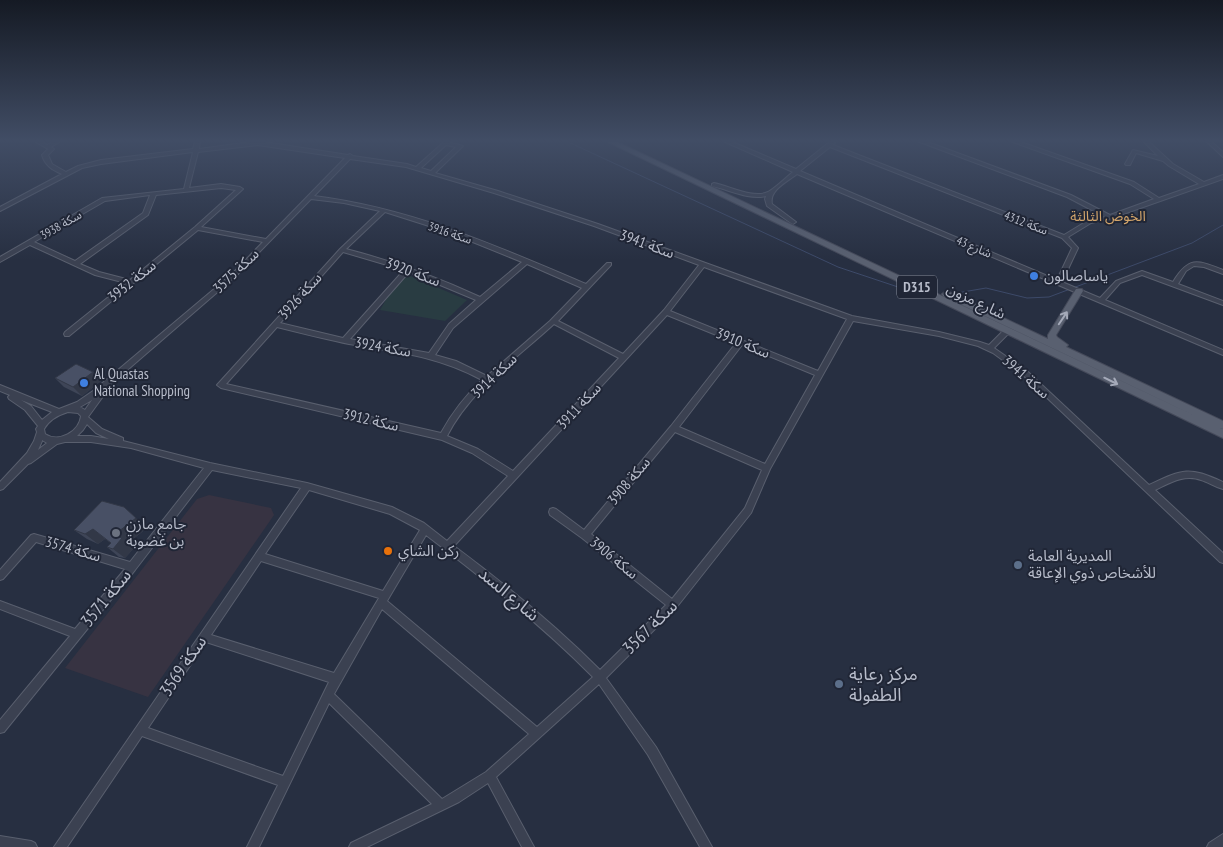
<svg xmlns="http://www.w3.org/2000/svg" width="1223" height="847" font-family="'PT Sans Narrow','Noto Sans Arabic',sans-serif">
<rect width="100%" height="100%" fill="#272f41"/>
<!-- medical -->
<path fill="#373342" d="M209 495 271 508 274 515 148 697 65 668 197 499Z"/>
<!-- green -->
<path fill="#293c42" d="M408 275 467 300 445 321 380 310 391 291Z"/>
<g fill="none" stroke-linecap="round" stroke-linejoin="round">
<!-- stream -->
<path stroke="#3d4a69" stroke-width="1" d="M566 141 838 267 916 293
M957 293 986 288 1027 298 1049 297 1192 243 1223 225"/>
<defs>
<path id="minor" d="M34 141H41L47 145 54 141H61L51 147 54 149 48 155 52 164 66 172 78 166 101 160 193 149 195 141H200L199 149 258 141 348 155 350 154 353 156 407 164 416 167 445 141 463 146 435 173 498 191 598 224 852 316 939 332 980 342 989 345 1005 329H1009L1010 331 1009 333 994 348 1027 371 1149 485C1183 469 1188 466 1223 482V489C1215 487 1208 482 1201 480 1184 474 1170 483 1155 490L1223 553V563L1220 562 1023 375 993 353 978 346 939 336 853 321 770 469 751 513 676 608 606 678 656 747 712 847H700L648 755 599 684 496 777 534 847H522L488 783 459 802 367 847H349L351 843 432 804 329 703 259 847H247L278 785 142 736 67 847H54L301 488 212 470 135 570 4 732 0 733V720L70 636 0 609V601L75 629 125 569 36 542 3 579 0 580V570L31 535 34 534 130 562 204 468 131 448 91 442H65L57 444 31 463 28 464 3 489 0 490V482L27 453 34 441 37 432 36 429 38 426 25 410 9 399 8 397 10 395 0 391V385L59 409 77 402 93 391 232 274 263 242 198 230 69 336H65L64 334 65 332 126 283 95 275 30 245 0 262V257L102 198 184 189 193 152 101 164 82 168 0 211V207L62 174C53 170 45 166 42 155L48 149ZM258 145 345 158 266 239 201 227 243 189 240 187 221 184 189 188 198 152ZM446 145 456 147 431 171 421 168ZM350 159 406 167 494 193 594 226 699 265 664 310 623 354 558 321 611 265V263H607L586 284C497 246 411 208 314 196ZM221 188 236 190 195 227 130 280 99 272 80 264 148 215 156 195ZM150 195 143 213 75 261 34 242 105 201ZM311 199 344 203 380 211 340 249 217 385 221 388 442 440 472 453 508 476 447 541 424 523 392 507 307 483 210 463 123 441V438L102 429 88 417 104 395 105 393 103 391 236 276ZM385 212 448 232 522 262 480 297C437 277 393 261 346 249ZM343 252 404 270 343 338 280 323ZM527 264 582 288 550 321 487 376 456 361 435 355 453 328ZM704 267 847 319 818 371 670 311ZM409 272 476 300 449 324 429 353 350 339ZM667 315 736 343 671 426 584 530 556 509 553 508 550 509 549 512 550 515 582 538 666 605 600 670C555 625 505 584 454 546ZM554 324 619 358 513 471 478 449 447 436C471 389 516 359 554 324ZM277 327C301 333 325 339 349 344 397 352 438 356 482 380 465 396 452 413 441 433L226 384ZM742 345 815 375 765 464 679 427ZM21 400 52 412 42 420 31 406ZM92 400 85 410 80 407ZM68 412 78 413 81 416C79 432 59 443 45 434L44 429C49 420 58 415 68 412ZM87 424 96 433 109 439 91 436H77L83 430ZM675 432 762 470 745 508 672 599 591 534ZM42 440 47 443 38 450 42 441ZM309 490 390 514 420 530 383 591 265 554ZM426 535C484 579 541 625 593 677L537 727 387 601ZM261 561 379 598 334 673 211 635ZM382 609 529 734 486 772 442 799 334 694ZM206 642 329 682 283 776 148 728Z
M723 141H730L796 169 827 144 830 142H834L835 143 833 145 1064 235 1087 221 1105 217 1067 197 917 141H925L1071 195 1110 215 1154 199 1130 184 1010 141H1018L1134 182 1159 198 1199 184 1169 166 1163 161 1136 153 1130 165H1126L1125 164 1133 150 1158 156 1143 141H1148L1173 164 1204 182 1223 175V179L1112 218 1091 223 1068 237 1078 248 1062 282 1100 298 1116 281 1142 271 1173 282C1189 256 1197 260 1223 270V274L1204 267 1194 266 1186 271 1178 284 1223 301V305L1142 275 1120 283 1105 300 1223 350V355L797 174C787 182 769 190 772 204L796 222 793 224 791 223 767 206 765 199 766 196C748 200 730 190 712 186V184L714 183C729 186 754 199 768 192 777 187 785 178 793 172ZM830 147 1062 238 1072 248 1057 280 800 171Z
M1206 141H1211L1223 152V157Z
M1223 834V847H1207L1209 843Z
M0 836 31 841 35 843 37 847H0Z"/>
<path id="major" d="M606 141H615L1210 423 943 296 942 294 946 291 949 292 1048 339V335L1076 289H1082L1083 291 1056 335 1057 337 1068 345 1066 347 1223 421V429L1220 428 1223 429V438Z"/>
</defs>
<!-- minor casing -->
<use href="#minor" stroke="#595f6e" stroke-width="2"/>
<!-- major casing -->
<use href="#major" stroke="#454a5a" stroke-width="2"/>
<!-- minor -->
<use href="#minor" fill="#3b4151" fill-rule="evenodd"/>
<!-- major -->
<use href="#major" fill="#596070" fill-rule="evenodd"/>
</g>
<!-- wall -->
<path fill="#3e4557" d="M93 372 101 381 82 396 64 387 55 378Z
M147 528 128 543 134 548 125 558 119 557 107 547 111 543 105 539 98 544 87 539 74 530Z"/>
<!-- shaded-wall -->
<path fill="#323847" d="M93 372 101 381 82 396 73 387Z
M124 507 147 528 128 543 134 548 125 558 113 549 114 535Z
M93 529 105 539 98 544 85 534Z"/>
<!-- building -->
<path fill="#485065" stroke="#323847" d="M76 364 93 372 73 387 55 378Z
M102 501 124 507 136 518 114 535 122 538 113 549 107 547 111 543 93 529 85 534 74 530Z"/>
<!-- one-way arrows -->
<defs><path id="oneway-shaft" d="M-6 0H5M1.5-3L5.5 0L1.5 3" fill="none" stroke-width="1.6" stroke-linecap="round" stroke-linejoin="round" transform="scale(1.25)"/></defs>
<g stroke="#a5aab9">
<use href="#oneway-shaft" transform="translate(1063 318) rotate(-56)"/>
<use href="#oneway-shaft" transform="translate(1111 381) rotate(26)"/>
</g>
<!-- sky -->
<linearGradient id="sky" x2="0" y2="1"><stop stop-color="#151a24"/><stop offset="0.54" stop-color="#414d65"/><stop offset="1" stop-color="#414d65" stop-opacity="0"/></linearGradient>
<rect width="1223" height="260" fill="url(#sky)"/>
<!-- markers -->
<g fill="#3f7fe0" stroke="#202636" stroke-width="2">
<circle cx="1034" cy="276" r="5"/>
<circle cx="84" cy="383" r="5"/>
</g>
<circle fill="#6b7280" stroke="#202636" stroke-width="2" cx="116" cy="533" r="5"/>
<circle fill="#e8710a" stroke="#202636" stroke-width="2" cx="388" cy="551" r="5"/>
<g fill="#5c6f8a" stroke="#202636" stroke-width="2">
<circle cx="1018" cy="565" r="5"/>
<circle cx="839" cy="684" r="5"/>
</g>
<g text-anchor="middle" stroke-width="4" stroke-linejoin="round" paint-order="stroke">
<!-- far-street labels -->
<g font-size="12" fill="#b8bdcb" stroke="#202636">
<text transform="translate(1026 223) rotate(21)" y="4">سكة 4312</text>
<text transform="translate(61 225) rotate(-30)" y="4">سكة 3938</text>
<text transform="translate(450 233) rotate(19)" y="4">سكة 3916</text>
<text transform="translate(974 247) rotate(23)" y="4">شارع 43</text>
</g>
<!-- far-neighbourhood labels -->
<g font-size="14" fill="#d3a56b" stroke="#202636">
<text x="1108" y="221">الخوض الثالثة</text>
</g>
<!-- shield labels -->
<rect fill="#202636" stroke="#8a909e" stroke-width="1" x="897" y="275.5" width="40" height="23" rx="4"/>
<g font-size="14" font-weight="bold" fill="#b8bdcb">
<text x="917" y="292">D315</text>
</g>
<!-- street labels -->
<g font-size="15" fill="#b8bdcb" stroke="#202636">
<text transform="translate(647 244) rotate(20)" y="5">سكة 3941</text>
<text transform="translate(236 271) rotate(-44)" y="5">سكة 3575</text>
<text transform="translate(413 272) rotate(20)" y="5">سكة 3920</text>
<text transform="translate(132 281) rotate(-39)" y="5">سكة 3932</text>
<text transform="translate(300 296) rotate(-48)" y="5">سكة 3926</text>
<text transform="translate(976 301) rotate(26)" y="5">شارع مزون</text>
<text transform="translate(743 343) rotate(22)" y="5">سكة 3910</text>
<text transform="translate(383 347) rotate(10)" y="5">سكة 3924</text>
<text transform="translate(494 376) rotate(-44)" y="5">سكة 3914</text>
<text transform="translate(1026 377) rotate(41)" y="5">سكة 3941</text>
<text transform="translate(579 406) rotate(-47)" y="5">سكة 3911</text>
<text transform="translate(371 420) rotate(13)" y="5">سكة 3912</text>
<text transform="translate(629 481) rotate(-50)" y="5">سكة 3908</text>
<text transform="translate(73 549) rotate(16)" y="5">سكة 3574</text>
<text transform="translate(614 558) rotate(39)" y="5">سكة 3906</text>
</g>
<!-- poi labels -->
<g font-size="15" fill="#b8bdcb" stroke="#202636" text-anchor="start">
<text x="1044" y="281">ياساصالون</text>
<text x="94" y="379">Al Quastas<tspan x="94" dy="17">National Shopping</tspan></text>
<text x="126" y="529">جامع مازن<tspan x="126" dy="17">بن غضوبة</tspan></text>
<text x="398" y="556">ركن الشاي</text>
<text x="1028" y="561">المديرية العامة<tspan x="1028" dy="17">للأشخاص ذوي الإعاقة</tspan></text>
</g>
<!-- near-street labels -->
<g font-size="18" fill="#b8bdcb" stroke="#202636">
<text transform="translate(509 594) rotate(40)" y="6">شارع السد</text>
<text transform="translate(106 598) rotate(-51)" y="6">سكة 3571</text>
<text transform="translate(650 627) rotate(-45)" y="6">سكة 3567</text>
<text transform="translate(183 666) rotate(-56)" y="6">سكة 3569</text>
</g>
<!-- near-poi labels -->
<g font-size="18" fill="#b8bdcb" stroke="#202636" text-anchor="start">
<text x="849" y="680">مركز رعاية<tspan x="849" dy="21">الطفولة</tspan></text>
</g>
</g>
</svg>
